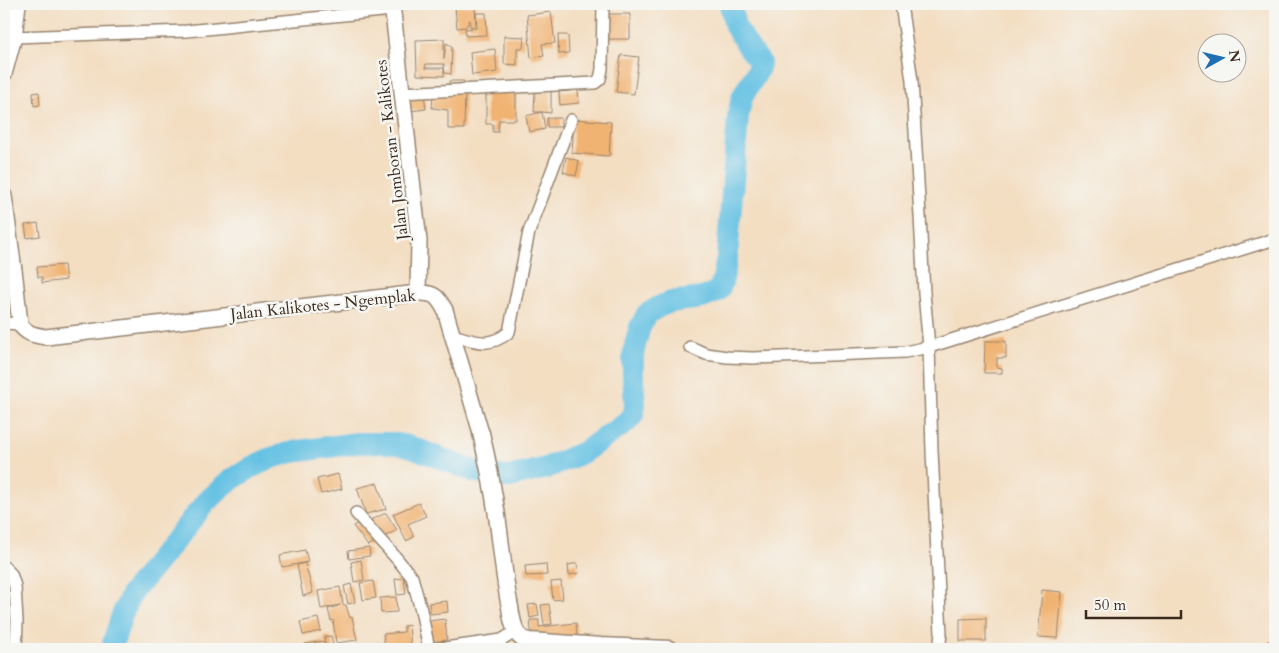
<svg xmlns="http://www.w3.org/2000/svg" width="1279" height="653" font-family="Cardo,serif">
<rect width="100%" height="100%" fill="#f6f6f2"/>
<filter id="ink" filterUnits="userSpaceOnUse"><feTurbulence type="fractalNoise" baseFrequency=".02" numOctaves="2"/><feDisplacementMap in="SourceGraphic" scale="10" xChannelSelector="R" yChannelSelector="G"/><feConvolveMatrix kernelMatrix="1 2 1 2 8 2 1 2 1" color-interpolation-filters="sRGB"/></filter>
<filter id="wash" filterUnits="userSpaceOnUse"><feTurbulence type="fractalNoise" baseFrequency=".0096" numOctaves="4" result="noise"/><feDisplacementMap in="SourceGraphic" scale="20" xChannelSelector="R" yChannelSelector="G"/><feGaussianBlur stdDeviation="1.12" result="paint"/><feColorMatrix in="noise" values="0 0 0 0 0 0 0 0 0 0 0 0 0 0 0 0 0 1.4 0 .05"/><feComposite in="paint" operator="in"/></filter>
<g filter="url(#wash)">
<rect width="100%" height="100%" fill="#f3dec2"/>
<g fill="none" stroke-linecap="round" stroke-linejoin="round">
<!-- river -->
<path stroke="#65c1e3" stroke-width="22" d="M112 649 114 640 122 615 132 593 206 502 231 480 252 467 271 458 292 452 357 443H391L409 446 476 472 503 477H509L546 468 582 453 626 423 633 415 635 405 633 377V356L635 345 640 327 647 314 660 306 671 302 702 298 717 292 720 287 722 283 727 258 738 117C739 111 740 104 742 98 747 86 759 74 760 62L749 48 735 26 730 4"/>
</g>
<g id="blocks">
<!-- building -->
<path fill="#f1b372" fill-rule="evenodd" d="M844 4H859V7H844Z
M475 5 476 26 470 27V20L466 27 457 28 455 7Z
M551 12 555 43 542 44 544 56 531 58 527 15Z
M476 13H486L487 35 466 36 465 29 477 28Z
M607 14H630V39H607Z
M558 35H566L568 36 569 53 559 54Z
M504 36 524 37 523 48H517V65L504 64Z
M444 39V59L446 43 452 46 451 74 445 73 444 68V76L417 75 416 40ZM426 64H444V68H425Z
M495 49 497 72 472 75 470 52Z
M621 55 639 57 634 94 616 92Z
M449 81H464V87L449 88Z
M578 90 579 103 560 105 559 92Z
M449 91 465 92 464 129H448V110L432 108 433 96H449Z
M486 91 516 92V120H499L498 132H493V124H486Z
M535 91H551V113L542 112 545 129 529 132 526 116 542 112H534Z
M39 92 40 105 34 106 33 93Z
M424 93 426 109 410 111 408 95Z
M547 118H561V127H547Z
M574 119 611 122 609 156 572 153Z
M566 157 579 161 576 176 563 172Z
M38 223 40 236 27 238 25 225Z
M64 265 66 280 42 283V277H38L37 267Z
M985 341H1006V358H997V367L1002 368V373H984Z
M338 474 342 489 321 494 317 479Z
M377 483 386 509 366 514 357 488Z
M419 503 426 516 408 524 414 537 406 541 393 514Z
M386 513 397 530 382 538 370 520Z
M362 521 377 541 368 546 353 526Z
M369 548 370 556 349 559 348 551Z
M305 550 308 562 282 567 280 555Z
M361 560 364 580 354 582 351 562Z
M305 563 313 593 303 596 297 565Z
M577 563 579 573 569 575 568 565Z
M546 564 547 575 526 576 525 566Z
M404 578 406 594 397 595 395 579Z
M373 581 376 598 363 600 360 583Z
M561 581 563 599 553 600 551 582Z
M351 584 355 602 348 604 344 586Z
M340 587 343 605H346L350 618 352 617 357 640 336 643 333 620 331 621 328 609 340 605 321 609 318 591Z
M1042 590 1062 592 1058 638 1038 637Z
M396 597 397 612 381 613 380 598Z
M447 601 448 612 430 614 429 603Z
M537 604 539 616 530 618 528 605Z
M549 604 552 624 544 625 541 605Z
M318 618 321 631 303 635 300 622Z
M986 618V641H960V619Z
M445 619 447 640 430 642 428 621Z
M530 620H539V627L576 623 577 636 532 640Z
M409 625 411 648 385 649 383 634 404 632V626Z
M331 636 334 649H326L324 637Z
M323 641 324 649H306L305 644Z"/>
</g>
</g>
<g filter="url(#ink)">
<use href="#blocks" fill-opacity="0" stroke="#978470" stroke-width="1"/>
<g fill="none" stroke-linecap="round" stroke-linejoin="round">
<defs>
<path id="minor" d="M901 4 912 81 920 216 924 293 929 347 932 451 941 634 939 649
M14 37 187 31 392 10
M401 93 595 83 600 79 602 69 603 4
M4 323 20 324
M453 335C474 341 489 349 509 332L529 232 571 120
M690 347 706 354 727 357 753 358 905 352 929 347 1275 239
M356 513 397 559 412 577 421 610 429 649
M4 567 11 574 15 586 17 621 16 649
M438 649 502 640 516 631"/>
<path id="tertiary" d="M392 4 419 241 418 293
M4 74 14 37 18 4
M4 196 15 278 20 324C26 334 34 335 46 337L418 293C434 292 438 297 445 310L481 433"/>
<path id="secondary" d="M481 433C488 463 494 493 498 523 502 551 504 579 510 607 511 615 513 626 517 633 520 638 523 640 529 641L601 646 669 649
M1272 649H1275"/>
</defs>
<!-- minor casing -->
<use href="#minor" stroke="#978470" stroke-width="14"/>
<!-- tertiary casing -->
<use href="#tertiary" stroke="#978470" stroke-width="18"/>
<!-- secondary casing -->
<use href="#secondary" stroke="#978470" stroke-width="19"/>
<!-- minor -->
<use href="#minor" stroke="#fff" stroke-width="11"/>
<!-- tertiary -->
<use href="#tertiary" stroke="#fff" stroke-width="15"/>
<!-- secondary -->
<use href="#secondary" stroke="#fff" stroke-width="16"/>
</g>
</g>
<g text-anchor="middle" stroke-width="5" stroke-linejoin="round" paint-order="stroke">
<!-- street labels -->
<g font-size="16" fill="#3b2a1e" stroke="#f6f6f2">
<text transform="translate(391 150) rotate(-97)" y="6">Jalan Jomboran - Kalikotes</text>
<text transform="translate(323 304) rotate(-6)" y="6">Jalan Kalikotes - Ngemplak</text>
</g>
</g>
<!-- margin -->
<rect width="1279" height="653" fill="none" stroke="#f6f6f2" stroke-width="20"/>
<!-- north arrow -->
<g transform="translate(1222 58) rotate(82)"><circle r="24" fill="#f6f6f2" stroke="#aba49d"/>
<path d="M0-4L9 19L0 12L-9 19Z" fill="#1f6fb2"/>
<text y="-8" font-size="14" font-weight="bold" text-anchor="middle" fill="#3b2a1e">N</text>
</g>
<!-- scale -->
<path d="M1086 610v8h95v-8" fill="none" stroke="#3b2a1e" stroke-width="2.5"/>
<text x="1094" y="610" font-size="15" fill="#3b2a1e" stroke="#f6f6f2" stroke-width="4" paint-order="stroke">50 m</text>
</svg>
